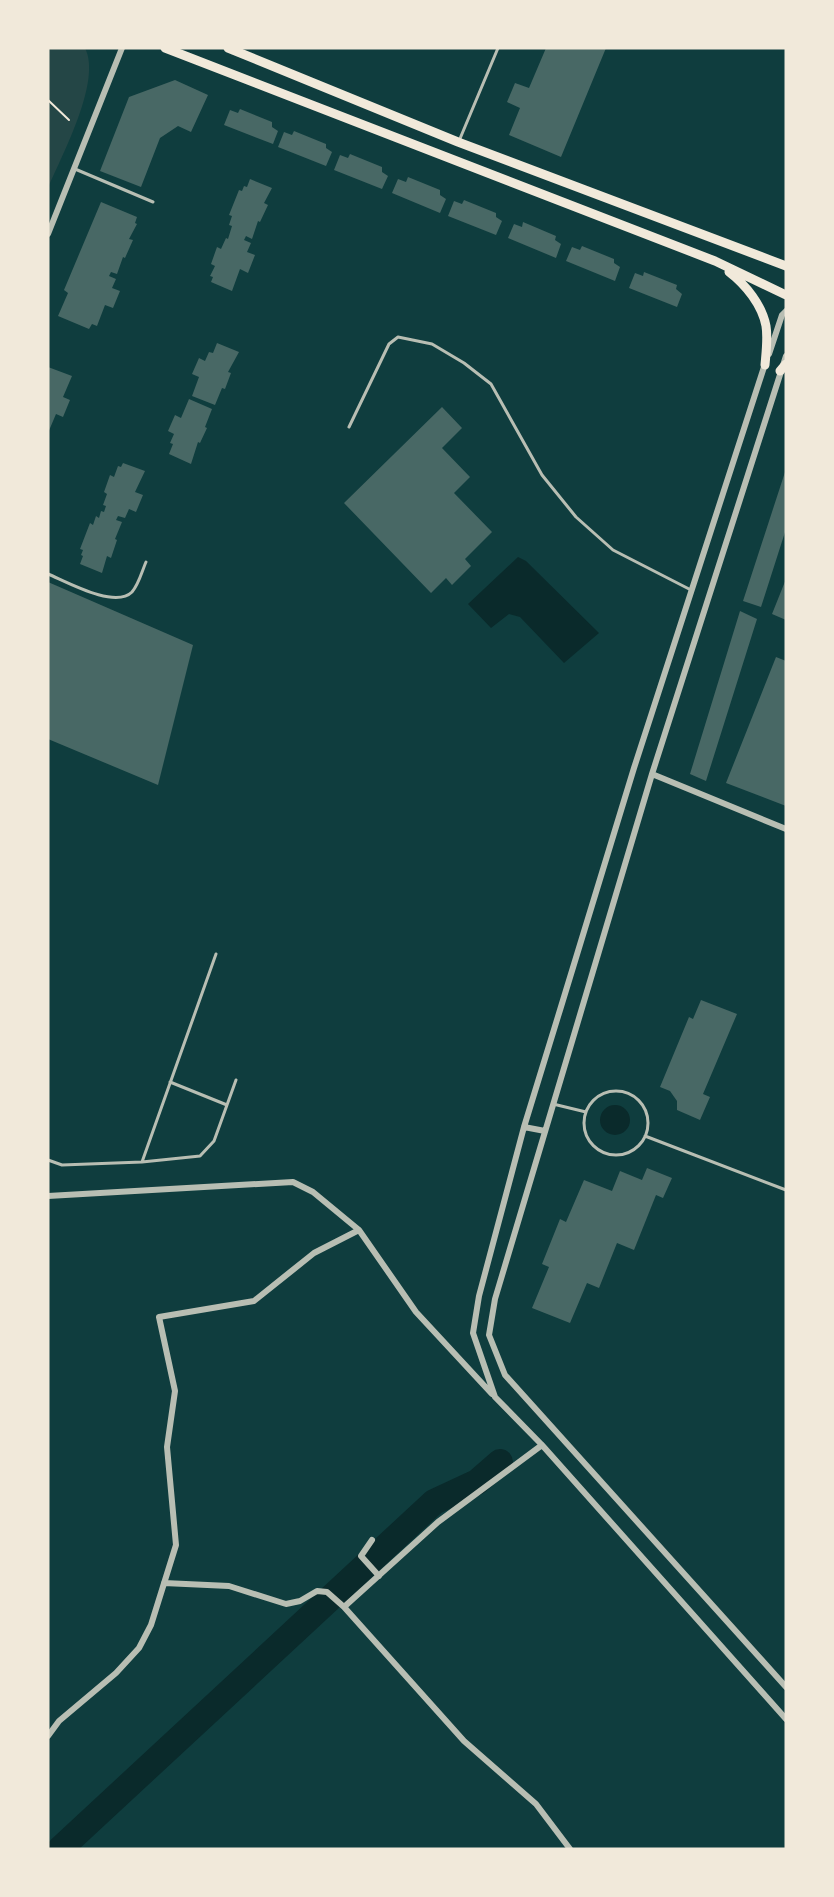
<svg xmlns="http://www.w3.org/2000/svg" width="834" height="1897" font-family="Inter,sans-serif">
<rect width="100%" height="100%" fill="#0f3d3e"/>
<!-- green -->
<path fill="#244646" d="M48 48H85C102 81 62 155 48 188Z"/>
<!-- water -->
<path fill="#0a2a2b" d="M518 557 526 561 599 633 564 663 520 617 509 614 491 628 468 604Z
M600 1120a15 15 0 1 1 30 0a15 15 0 1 1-30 0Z"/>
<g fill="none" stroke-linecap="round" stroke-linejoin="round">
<!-- river -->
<path stroke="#0a2a2b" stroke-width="26" d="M60 1849 434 1502 477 1482 500 1462"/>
</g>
<!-- building -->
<path fill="#486865" d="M546 48H606L561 157 509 135 520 108 507 102 515 83 529 88Z
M175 80 208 95 191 132 178 126 160 138 141 187 100 171 129 97Z
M240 109 272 122V127L278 131 273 144 224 125 230 110 238 113Z
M294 131 326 144V148L332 152 326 166 278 147 284 132 292 135Z
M350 154 382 167V172L388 176 382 189 334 170 340 155 348 158Z
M408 177 440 190V195L446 199 440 213 392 193 398 179 406 182Z
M250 179 272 188 264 203 268 205 260 222 258 221 252 239 246 236 244 240 251 243 247 252 255 255 248 273 240 269 232 291 211 282 213 277 210 276 215 266 211 264 217 247 221 249 226 238 228 239 232 226 229 225 232 216 229 215 239 190 242 191 244 186 247 187Z
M464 200 496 213V217L502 221 496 235 448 216 454 201 462 204Z
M101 202 137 217 135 223 137 224 129 239 133 240 125 258 123 257 117 274 111 272 109 276 116 279 112 288 120 291 113 308 105 305 97 326 92 324 89 329 58 316 68 293 64 290Z
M523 222 556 236 555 240 561 244 556 258 508 238 514 224 522 227Z
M582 246 614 259V263L620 267 615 281 566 261 572 247 580 250Z
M644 272 677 285 676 289 682 294 677 307 629 288 635 273 643 276Z
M217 343 239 352 228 372 231 373 225 389 222 388 215 405 192 396 199 377 192 374 199 358 205 361 209 352 213 353Z
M48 367 72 376 63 397 70 400 63 417 56 414 48 433Z
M189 399 212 409 205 427 207 428 200 443 198 442 191 464 169 454 173 444 170 443 174 434 168 431 175 415 181 418Z
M442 407 462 428 442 448 470 477 454 493 492 532 465 559 471 566 452 585 446 578 431 593 344 503Z
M123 463 145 471 135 492 143 495 136 512 129 509 125 518 118 516 116 520 122 522 115 539 117 540 111 558 107 556 102 573 80 564 83 556 81 555 83 550 80 549 90 523 93 525 96 516 99 518 101 511 104 512 106 506 103 505 107 494 104 492 110 475 114 477 118 466 121 467Z
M786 469V529L761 607 743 601Z
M786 579V620L772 614Z
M48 582 193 645 158 785 48 739Z
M740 611 757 619 706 781 690 774Z
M776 657 786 661V806L726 783Z
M701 1000 737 1014 703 1094 710 1097 700 1120 677 1110V1101L670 1091 660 1087 689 1017 693 1019Z
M647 1168 672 1178 663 1198 656 1195 634 1250 617 1243 599 1288 587 1283 570 1323 532 1308 549 1267 542 1264 560 1219 566 1222 584 1180 612 1191 620 1171 642 1180Z"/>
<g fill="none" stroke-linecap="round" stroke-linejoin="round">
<!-- path -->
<path stroke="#f1e9da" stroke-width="2" d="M48 100 69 120"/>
<!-- service -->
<path stroke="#b8beb3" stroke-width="3" d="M459 141 498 48
M75 169 153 202
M349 427 389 344 398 337 432 344 464 363 491 384 542 475 576 517 613 550 691 590
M48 574C67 582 115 609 132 592 139 584 142 571 146 562
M170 1082 227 1105
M584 1123a32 32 0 1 1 64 0a32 32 0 1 1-64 0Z
M553 1104 586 1112
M645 1136 786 1190
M48 1160 62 1165 142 1162 216 954
M142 1162 200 1156 214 1141 236 1080"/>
<!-- minor -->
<path stroke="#b8beb3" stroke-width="6" d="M48 234 122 48
M769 354 782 315 786 311
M786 356 652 774 495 1299 489 1335 505 1375 786 1687
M765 364 634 768 560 1010 524 1127 479 1296 473 1333 495 1397 542 1445 786 1719
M652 774 786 829
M524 1127 545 1131
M48 1196 293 1182 313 1192 359 1230 416 1312 492 1394
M542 1445 438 1522 344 1607 464 1741 536 1804 570 1849
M372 1540 361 1556 379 1576
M164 1583 229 1586 286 1604 300 1601 317 1591 327 1592 344 1607
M48 1736 59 1721 116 1673 139 1648 151 1625 176 1545 167 1447 175 1391 159 1317 254 1301 314 1253 359 1230"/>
<!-- secondary -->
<path stroke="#f1e9da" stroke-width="9" d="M165 48 715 261 786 295
M228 48 458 142 786 266
M729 272C746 285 762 305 766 326 768 338 766 353 765 365
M780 371 786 364"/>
</g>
<!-- border -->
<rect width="834" height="1897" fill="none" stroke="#f1e9da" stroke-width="99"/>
</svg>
